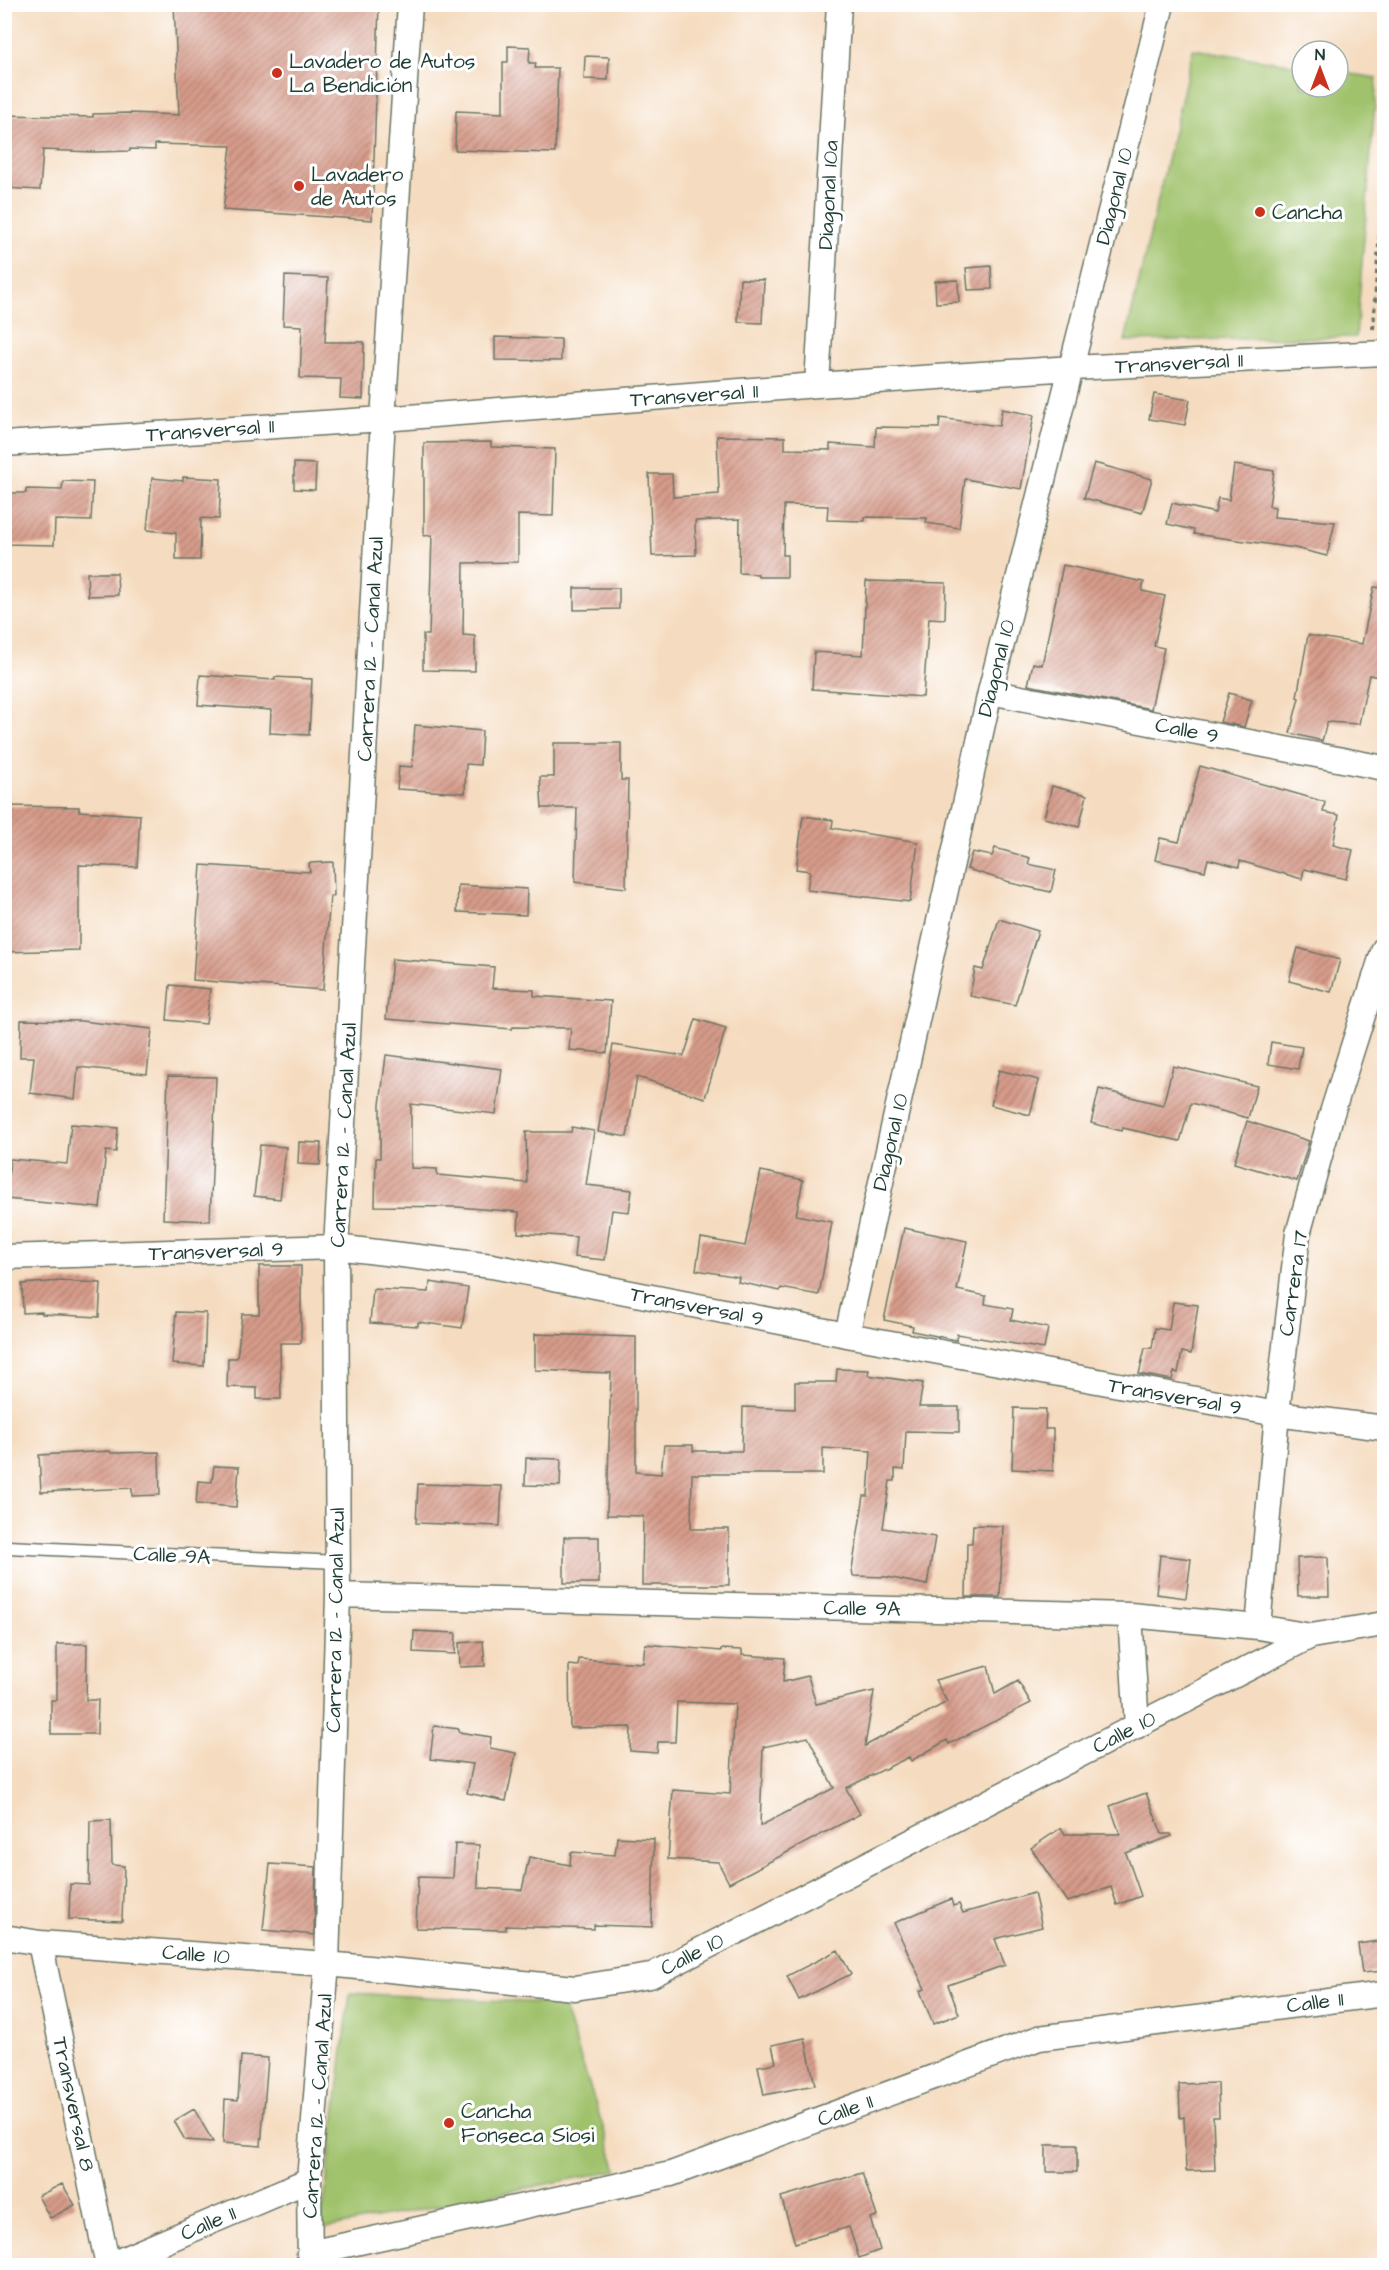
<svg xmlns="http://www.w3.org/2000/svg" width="1389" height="2270" font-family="'Architects Daughter',sans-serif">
<defs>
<pattern id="building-hatch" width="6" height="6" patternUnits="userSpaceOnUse" patternTransform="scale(1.5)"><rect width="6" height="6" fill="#d79b8a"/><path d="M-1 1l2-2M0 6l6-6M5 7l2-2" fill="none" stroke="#ae8072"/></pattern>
</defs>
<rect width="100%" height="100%" fill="#fff"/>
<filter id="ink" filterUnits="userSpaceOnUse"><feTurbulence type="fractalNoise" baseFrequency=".0167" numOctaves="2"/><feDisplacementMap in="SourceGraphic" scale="12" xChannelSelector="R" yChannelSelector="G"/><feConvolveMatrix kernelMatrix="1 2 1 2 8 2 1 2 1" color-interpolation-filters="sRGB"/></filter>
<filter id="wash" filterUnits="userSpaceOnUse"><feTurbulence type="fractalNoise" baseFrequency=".008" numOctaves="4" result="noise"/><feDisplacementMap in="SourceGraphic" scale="24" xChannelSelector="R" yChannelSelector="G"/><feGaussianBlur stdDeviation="1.35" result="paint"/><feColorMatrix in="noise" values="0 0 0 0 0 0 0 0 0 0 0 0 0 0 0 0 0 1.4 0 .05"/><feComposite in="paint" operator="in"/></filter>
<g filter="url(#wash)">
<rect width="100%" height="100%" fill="#f5dcc0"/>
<!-- green -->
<path fill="#a0c26c" stroke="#608050" stroke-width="1.5" d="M1193 49 1302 66V87H1338V72L1377 78 1356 337 1125 341Z
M350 1993 563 2004 617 2170 321 2229Z"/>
<g id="blocks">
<!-- building -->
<path fill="url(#building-hatch)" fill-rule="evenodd" d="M174 4H379L372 220 223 210 231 146 155 144V150L130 149V151L94 152 43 150 40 190 4 188V115L93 117V114L129 113 179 115Z
M508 46 530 47 529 63H536L535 68H558L555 153 455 150 456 111 503 113V62H508Z
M585 56 609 57 608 80 584 79Z
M991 266 992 289 968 290 966 268Z
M285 276 328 278 325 342H364L363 399 340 398 341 379 300 378 302 326 283 325Z
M740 279 764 280 762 323 738 322Z
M958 280 959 302 936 303 935 281Z
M495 337 561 339V361L495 360Z
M1154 394 1190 400 1185 425 1149 419Z
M1002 409 1034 415 1021 489 965 479 959 528 926 523 927 518 865 517V521L827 520 828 506 784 505 783 555H787V577H758V574L739 573 740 519 695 521 696 555 652 556 649 474H672L673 497 719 494 717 436 785 437V449L830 450V444L875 447 876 427 939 428 940 418 999 426Z
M491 442V447L555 449 553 516 518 515V562L464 563 463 635 475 636V671L423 670V635H429L432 535 424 536V443Z
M294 463 316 464 315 490 294 489Z
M1094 463 1152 479 1142 513 1084 498Z
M1234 465 1274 471 1269 506 1275 507 1274 517 1335 522 1327 556 1295 548 1194 534V530L1167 524 1172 503 1215 513 1218 498 1229 500Z
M183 477 221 479 219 519 201 518 200 560H176V533L147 530 152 478 183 481Z
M63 481 93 482 91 521 55 520 54 545 4 544V493H26V489L62 490Z
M1063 565 1144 582 1142 591 1165 596 1154 646 1164 648 1151 709 1028 685 1033 663 1042 665Z
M87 573H117L118 595 88 596Z
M866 581 946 583 945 619 929 618 923 697 812 689 814 652 863 655Z
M1374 587 1384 588V678L1369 675 1359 724 1327 722 1322 741 1290 733 1299 698 1297 697 1308 635 1362 644Z
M574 588H619V609L574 610Z
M200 675 275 680V677L312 679 309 735 270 733 271 710 198 705Z
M1229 693 1252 700 1244 727 1220 722Z
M415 725 482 731 480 765 466 764 465 793 397 789 399 766 412 767Z
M554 743H621V780H628L626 888 575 882 577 808H542L540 777H554Z
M1200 766 1325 802 1323 812 1339 815 1333 845 1353 850 1346 879 1304 869 1302 879 1240 861 1239 867 1208 859 1205 871 1155 860 1160 838 1179 842Z
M1052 786 1087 795 1079 827 1044 818Z
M4 806 79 807V811L140 815 137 867 79 865V950L4 952Z
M803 816 833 820 832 828 918 842 910 902 807 890 810 871 796 869Z
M995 848 1030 858 1028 864 1056 870 1051 892 1010 883V882L967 869 972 852 992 856Z
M333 862 334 896H330L323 990 193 980 201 865 310 872 309 863Z
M458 885 527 889 526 915 457 912Z
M999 919 1038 931 1015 1005 970 996 975 968 983 970Z
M1298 948 1340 960 1331 992 1289 981Z
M392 959 494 967 492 988 534 990V996L611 1001 607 1053 569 1050 571 1028 513 1027 512 1029 386 1019Z
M170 985 210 989 206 1024 167 1020Z
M696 1019 726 1028 705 1098 637 1077 627 1137 598 1132 613 1045 684 1056Z
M21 1020 81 1021 152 1029 147 1074 78 1067 75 1099 30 1093 34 1057H20Z
M1271 1042 1302 1047 1298 1069 1268 1064Z
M386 1055 502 1069 496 1114 411 1104V1168L437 1169V1175L527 1183 526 1132H571L572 1127 594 1131 586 1185 632 1190 629 1212 612 1210 605 1260 574 1257 576 1237 518 1233 519 1212 457 1207 375 1206 376 1158H380V1105Z
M1173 1066 1257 1086 1248 1118 1191 1103 1180 1141 1123 1128 1122 1131 1091 1123 1099 1089 1163 1105Z
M999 1070 1039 1080 1030 1115 991 1105Z
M168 1076 216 1077 210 1221 163 1219Z
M1247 1121 1309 1141 1297 1181 1234 1163Z
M71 1124 118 1128 116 1152 106 1151 100 1208 6 1199 10 1159 67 1164Z
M299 1142 321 1143 320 1165 298 1164Z
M260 1145 286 1147 280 1199 254 1196Z
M761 1171 803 1180 796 1215 832 1222 819 1295 781 1288 780 1291 738 1282 739 1277 696 1270 701 1238 745 1246Z
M904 1228 967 1241 957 1290 986 1296 985 1304 1013 1309 1011 1320 1048 1328 1044 1349 957 1334 956 1340 912 1331 913 1326 884 1320Z
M259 1266H301V1343H280L281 1399H257V1388L227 1387 228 1358H237L242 1314H259Z
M61 1281 101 1283 99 1317 42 1314V1312L23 1313 22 1284Z
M430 1282 468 1288 462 1328 418 1322V1326L370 1323 373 1289 429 1292Z
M1173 1302 1198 1305 1191 1354 1182 1352 1178 1373 1174 1372 1172 1380 1139 1374 1145 1348H1152L1155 1328 1169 1330Z
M176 1312 206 1313 204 1366 172 1364Z
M535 1334 636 1337V1472L661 1474 664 1445H693V1451H742L743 1407 795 1409V1382H836L837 1369 869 1370 868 1375 923 1383 919 1407H959V1432L906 1431 904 1470 895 1469V1481H890L883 1528 935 1537 927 1585 887 1577 853 1576 852 1569 864 1496H868L871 1451 823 1448V1474H692L691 1529H729V1585H642L643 1516 607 1515 611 1373 535 1370Z
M1014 1408 1046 1409 1045 1429H1053V1471L1012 1469Z
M110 1451 111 1453 159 1452 160 1495 132 1496V1488L41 1492 39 1455Z
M526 1458 561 1459 560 1486 525 1485Z
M214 1466 239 1467 236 1507 196 1504 198 1481 212 1482Z
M418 1484 502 1486 500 1526 416 1523Z
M973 1525 1003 1526 1000 1597H966L967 1543H972Z
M564 1537H599V1583H564Z
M1160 1555 1191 1559 1186 1598 1156 1594Z
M1328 1557 1329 1596H1298L1297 1558Z
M414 1631 456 1633 455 1654 413 1652Z
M483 1641 485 1666 460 1667 459 1643Z
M57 1644H87L86 1700H98L97 1734H51V1700H57Z
M645 1644 721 1651V1649L742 1650V1655L785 1658 783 1682 808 1676 816 1704 874 1691 865 1746 947 1702 935 1680 988 1666 995 1694 1018 1681 1031 1703 949 1744 947 1740 911 1761 909 1757 846 1788 860 1814 729 1883 718 1862 668 1859 673 1790 730 1794 735 1704 677 1702 675 1742H658L657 1753 630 1751 631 1727 570 1728 569 1665 578 1666 579 1659 643 1663ZM808 1737 834 1788 760 1826 763 1747Z
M434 1726 459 1729V1732L491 1737 490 1748 516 1753 506 1801 467 1793 473 1764 430 1759Z
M1146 1793 1162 1834H1171L1172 1836 1126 1853 1141 1896 1117 1905 1111 1887 1067 1902 1031 1848 1061 1828 1065 1834H1120L1110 1806Z
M111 1820 112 1865 124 1866 122 1921 69 1919 70 1884 89 1885 90 1821Z
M617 1837 654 1839 652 1927 594 1925V1929L506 1926V1930L416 1928 418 1877 453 1878 455 1844 479 1845 478 1888 522 1890 529 1857 570 1865 571 1852 615 1855Z
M270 1864 316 1867 314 1935 263 1930Z
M1034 1893 1042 1927 995 1939 1005 1965 948 1985 959 2014 933 2024 920 1991 925 1989 894 1923 951 1899 953 1906 959 1904 963 1913Z
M1384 1940V1971L1362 1973 1358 1944Z
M838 1950 851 1974 799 2000 787 1976Z
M805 2038 815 2085 764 2095 758 2066 776 2063 772 2045Z
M241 2056 268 2058 261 2146 223 2143 225 2099 238 2100Z
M1218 2083 1219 2117H1213L1215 2170 1186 2171 1184 2117 1180 2118 1179 2084Z
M194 2109 213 2142 185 2140 174 2121Z
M1046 2145H1077V2172H1046Z
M862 2173 877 2216 870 2218 880 2250 859 2258 849 2227 795 2243 781 2197Z
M62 2184 75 2205 50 2218 38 2196Z"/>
</g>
</g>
<g filter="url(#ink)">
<use href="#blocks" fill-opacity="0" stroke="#6a7565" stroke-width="1.5"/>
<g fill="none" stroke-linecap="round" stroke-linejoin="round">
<defs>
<path id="lane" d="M7 1547 338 1562"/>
<path id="street" d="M817 385 839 4
M4 444 383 419 817 385 1072 368 1384 353
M990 692 1384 768
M4 1257 336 1247 492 1266 847 1335 1277 1414 1384 1428
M847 1335 990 692 1162 4
M338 1595 1130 1615 1258 1627 1311 1636 1384 1624
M1130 1615 1137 1726
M1258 1627 1277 1414 1298 1234 1331 1116 1384 949
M4 1937 40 1943 327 1964 575 1988 650 1976 1311 1636
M40 1943 108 2266
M309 2253 671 2174 1039 2038 1384 1994
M107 2266 309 2180
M310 2266 309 2180 327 1964 338 1595 336 1247 383 419 410 4"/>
</defs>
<!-- lane casing -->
<use href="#lane" stroke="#6a7565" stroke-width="15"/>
<!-- street casing -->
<use href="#street" stroke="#6a7565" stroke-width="27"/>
<!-- path -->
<path stroke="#6a7565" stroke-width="4" stroke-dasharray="4.5 4.5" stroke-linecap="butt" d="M1373 329 1384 174"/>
<!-- lane -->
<use href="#lane" stroke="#fff" stroke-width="12"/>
<!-- street -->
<use href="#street" stroke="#fff" stroke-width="24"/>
</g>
</g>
<!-- markers -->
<g fill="#c8321e" stroke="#fff" stroke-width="2">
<circle cx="277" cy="73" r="6"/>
<circle cx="299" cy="186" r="6"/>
<circle cx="1260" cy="212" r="6"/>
<circle cx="449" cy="2123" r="6"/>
</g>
<g text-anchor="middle" stroke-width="6" stroke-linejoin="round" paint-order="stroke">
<!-- poi labels -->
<g font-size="21" fill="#1f3d34" stroke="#fff" text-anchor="start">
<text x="289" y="68">Lavadero de Autos<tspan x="289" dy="24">La Bendición</tspan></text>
<text x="311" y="181">Lavadero<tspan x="311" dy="24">de Autos</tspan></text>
<text x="1272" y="219">Cancha</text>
<text x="461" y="2118">Cancha<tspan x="461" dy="24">Fonseca Siosi</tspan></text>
</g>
<!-- street labels -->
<g font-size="21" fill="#1f3d34" stroke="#fff">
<text transform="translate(828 195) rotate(-87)" y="7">Diagonal 10a</text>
<text transform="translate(1114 196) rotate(-76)" y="7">Diagonal 10</text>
<text transform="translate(1179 363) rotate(-3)" y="7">Transversal 11</text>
<text transform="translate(694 395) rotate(-4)" y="7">Transversal 11</text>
<text transform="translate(210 430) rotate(-4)" y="7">Transversal 11</text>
<text transform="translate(370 649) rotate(-87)" y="7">Carrera 12 - Canal Azul</text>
<text transform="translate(996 668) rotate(-76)" y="7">Diagonal 10</text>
<text transform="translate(1187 730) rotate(11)" y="7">Calle 9</text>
<text transform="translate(343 1135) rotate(-87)" y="7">Carrera 12 - Canal Azul</text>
<text transform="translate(890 1142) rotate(-77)" y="7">Diagonal 10</text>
<text transform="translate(216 1251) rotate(-2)" y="7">Transversal 9</text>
<text transform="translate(1293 1283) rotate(-82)" y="7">Carrera 17</text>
<text transform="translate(697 1306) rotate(11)" y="7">Transversal 9</text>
<text transform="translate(1175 1396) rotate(10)" y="7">Transversal 9</text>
<text transform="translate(172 1555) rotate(3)" y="7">Calle 9A</text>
<text transform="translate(862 1608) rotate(1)" y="7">Calle 9A</text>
<text transform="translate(335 1620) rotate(-89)" y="7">Carrera 12 - Canal Azul</text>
<text transform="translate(1124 1732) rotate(-27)" y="7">Calle 10</text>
<text transform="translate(196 1954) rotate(4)" y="7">Calle 10</text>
<text transform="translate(692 1954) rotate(-27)" y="7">Calle 10</text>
<text transform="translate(1315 2002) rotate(-7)" y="7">Calle 11</text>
<text transform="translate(74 2104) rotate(78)" y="7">Transversal 8</text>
<text transform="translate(317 2106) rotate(-86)" y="7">Carrera 12 - Canal Azul</text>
<text transform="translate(845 2110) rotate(-20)" y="7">Calle 11</text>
<text transform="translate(208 2223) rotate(-23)" y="7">Calle 11</text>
</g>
</g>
<!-- margin -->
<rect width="1389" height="2270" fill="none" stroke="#fff" stroke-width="24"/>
<!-- north arrow -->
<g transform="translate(1320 69)"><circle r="28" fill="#ffffff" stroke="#a5b1ae" stroke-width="1.5"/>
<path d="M0-4.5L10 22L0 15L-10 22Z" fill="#c8321e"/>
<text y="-9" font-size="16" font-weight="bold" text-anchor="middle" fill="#1f3d34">N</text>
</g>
</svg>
